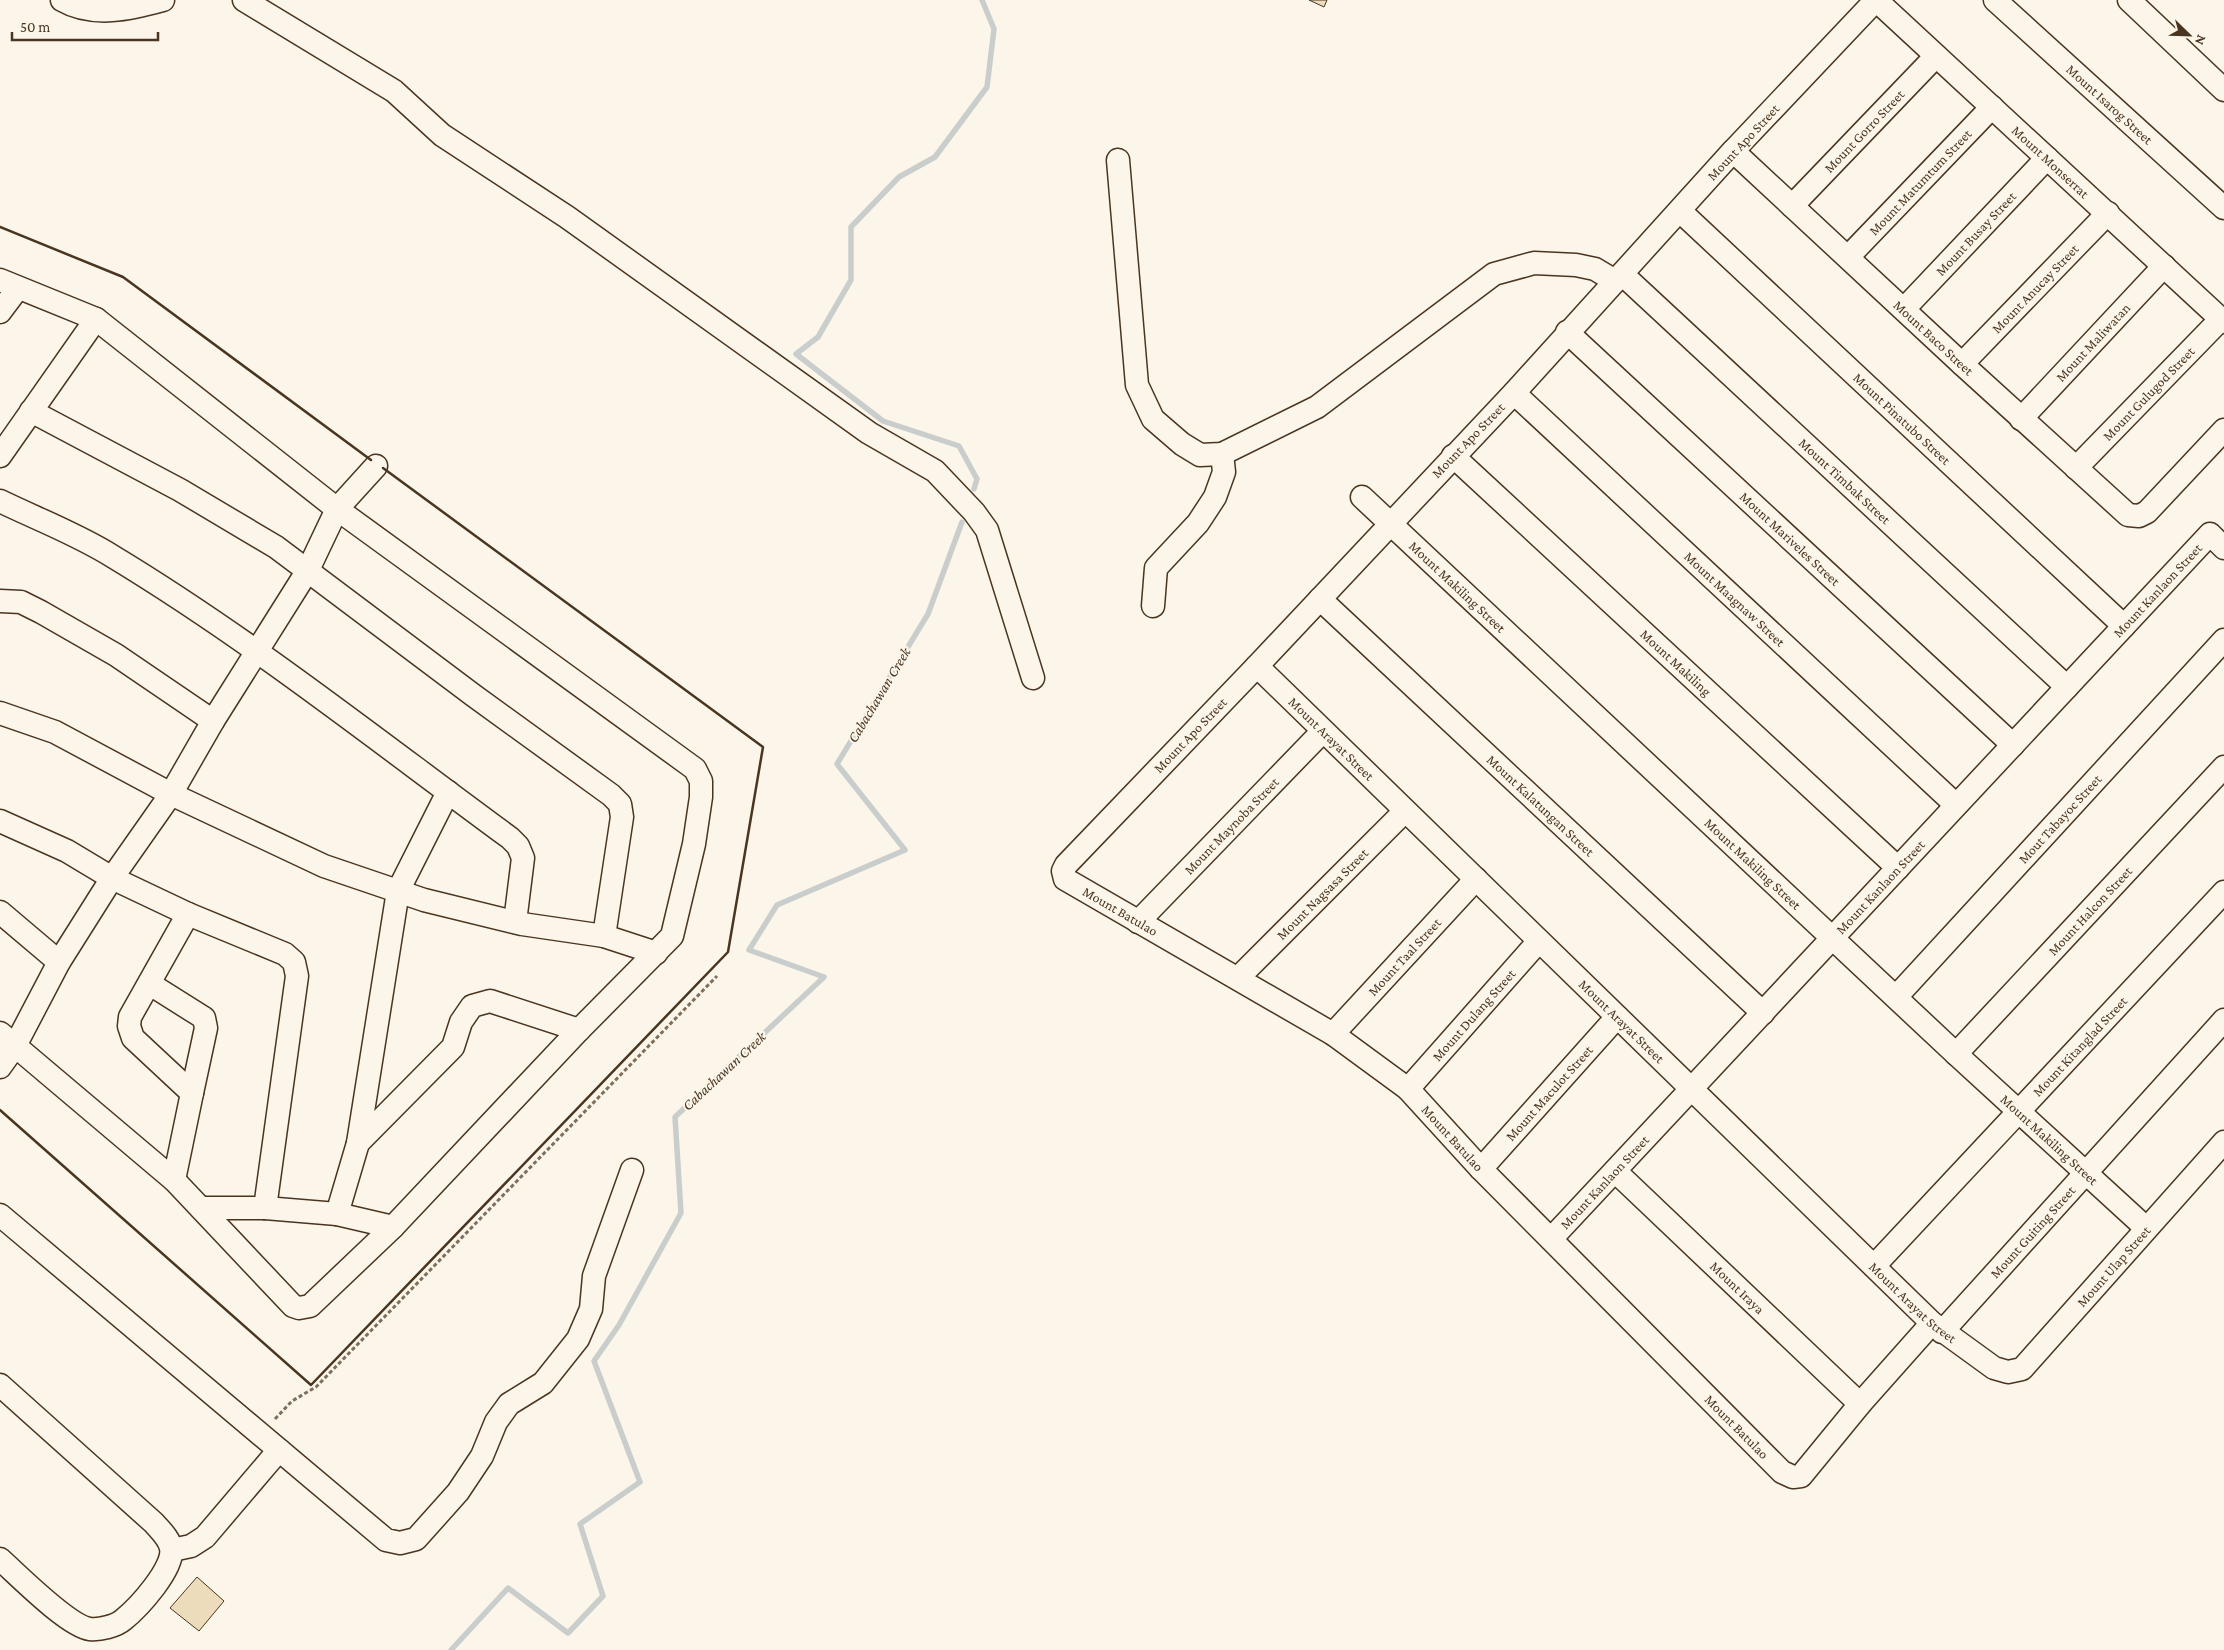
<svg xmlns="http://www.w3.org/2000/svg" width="2224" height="1650" font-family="'Crimson Pro',serif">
<rect width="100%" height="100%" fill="#fbf6e9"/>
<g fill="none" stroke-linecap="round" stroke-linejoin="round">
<!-- stream -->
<path stroke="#c9cecd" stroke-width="5.5" d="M974 489 977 479 959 446 883 421 796 354 818 337 851 280V227L899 177 935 157 987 87 994 29 982 0
M451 1650 508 1588 568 1633 603 1596 580 1524 640 1482 594 1361 619 1325 681 1213 675 1117 824 977 749 950 777 905 905 850 837 764 928 614 962 522"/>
</g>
<!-- building -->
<path fill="#ecdcbc" stroke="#4a3520" d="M1309 0H1327L1324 7Z
M197 1577 224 1601 199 1631 170 1608Z"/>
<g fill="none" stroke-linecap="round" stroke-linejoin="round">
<defs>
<g id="minor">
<path d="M62 0C93 18 131 9 163 0"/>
<path d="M244 0 394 91 442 135 567 217 869 433 935 471 974 512 987 530 1033 678"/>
<path id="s1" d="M1876 0 1733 151 1514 393 1257 666 1066 865 1063 871 1065 879 1333 1034 1408 1089 1481 1169 1782 1472 1793 1477 1801 1476 1860 1404 1932 1323"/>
<path id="s2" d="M1876 0 2224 322"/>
<path id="s3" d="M1995 0 2224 208"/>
<path d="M2129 0 2224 90"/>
<path id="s4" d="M1733 151 1962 364 2128 515 2139 516 2147 512 2224 430"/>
<path d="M1118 160 1137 385 1153 419 1182 444 1200 455 1222 454 1317 407 1494 274 1534 263 1576 265 1595 269 1615 281"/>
<path id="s5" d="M1792 206 1936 56"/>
<path id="s6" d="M1680 211 2124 626"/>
<path id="s7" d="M1848 257 1992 107"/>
<path id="s8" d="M1622 274 2067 687"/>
<path d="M0 280 96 319 337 509 695 769 701 781V797L694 844 672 936 579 1030 393 1227 310 1306 299 1308 293 1306 174 1180 0 1033"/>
<path id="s9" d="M1904 309 2047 158"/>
<path d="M0 312 18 288"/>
<path id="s10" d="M1567 332 2013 745"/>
<path id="s11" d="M1962 364 2108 213"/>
<path id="s12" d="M1514 393 1956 805"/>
<path d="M31 411 180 490 276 547 473 695 611 795 620 804 622 817 604 936"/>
<path id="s13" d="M2021 419 2164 266"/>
<path d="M0 456 96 319"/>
<path id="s14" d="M1453 456 1898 868"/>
<path id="s15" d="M2076 468 2221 319"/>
<path id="s16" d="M1362 497 1956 1054 2146 1228"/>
<path d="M0 501C37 519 77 534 112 556 251 640 379 742 510 838L518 846 523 858 515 922"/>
<path id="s17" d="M1320 599 1763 1013"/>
<path d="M0 601 21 602 41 612 116 655 213 721"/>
<path d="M1153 606 1156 568 1198 523 1215 497 1224 472 1222 454"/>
<path id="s18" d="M1257 666 1932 1323 1994 1368 2008 1372 2022 1369 2224 1142"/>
<path d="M0 713 55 732 171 794 324 866 424 900 522 924 604 936 656 953"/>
<path d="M0 821 67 851 112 878 188 914 285 954 294 962 297 976 265 1208"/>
<path d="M0 912 59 962"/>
<path id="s19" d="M1138 922 1323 731"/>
<path id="s20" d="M1238 978 1405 811"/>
<path d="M150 984 204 1018 206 1028 192 1093"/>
<path id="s21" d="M1896 997 2224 640"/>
<path id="s22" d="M1333 1034 1476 879"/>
<path id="s23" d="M1956 1054 2224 767"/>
<path d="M0 1067 15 1046 59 962 112 878 171 794 213 721 308 570 337 509 376 466"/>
<path id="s24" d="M1408 1089 1539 941"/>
<path d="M358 1143 453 1047 461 1022 472 1006 490 1001 579 1030"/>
<path id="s25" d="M1481 1169 1617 1017"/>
<path id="s26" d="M1615 1171 1860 1404"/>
<path d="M174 1180 192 1093 133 1038 129 1026 130 1017 188 914"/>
<path d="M201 1208H265L337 1214 393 1227"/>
<path d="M337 1214 358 1143 398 891 448 792"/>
<path d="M0 1215 386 1540 400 1543 416 1539 458 1492 482 1456 496 1422 509 1404 543 1383 578 1339 591 1309 594 1276 632 1170"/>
<path id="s27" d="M1551 1239 2210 534 2224 548"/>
<path id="s28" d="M1874 1266 2224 892"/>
<path id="s29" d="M1942 1332 2224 1020"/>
<path d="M0 1385 154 1523C161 1531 169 1538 171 1548 175 1568 138 1608 123 1620 116 1626 100 1630 90 1629 68 1626 19 1576 0 1559"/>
<path d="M172 1550 191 1546 205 1537 279 1450"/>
</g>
</defs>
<!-- minor casing -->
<use href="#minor" stroke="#4a3520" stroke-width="25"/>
<!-- path -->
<path stroke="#7f6f5c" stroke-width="3" stroke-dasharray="4 2.5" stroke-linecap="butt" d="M275 1419 292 1401 316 1387 717 976"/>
<!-- minor -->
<use href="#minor" stroke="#fbf6e9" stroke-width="22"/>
<!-- wall -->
<path stroke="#4a3520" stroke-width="2.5" d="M0 227 123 277 371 460
M0 1110 311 1385 728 952 763 747 383 468"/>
</g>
<g text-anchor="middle" stroke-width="4" stroke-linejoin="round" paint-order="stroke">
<!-- street labels -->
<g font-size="14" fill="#4a3520" stroke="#fbf6e9">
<text dy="5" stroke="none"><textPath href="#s3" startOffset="155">Mount Isarog Street</textPath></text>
<text dy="5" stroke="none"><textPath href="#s5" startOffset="104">Mount Gorro Street</textPath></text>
<text transform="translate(1743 142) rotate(-47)" y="5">Mount Apo Street</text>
<text dy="5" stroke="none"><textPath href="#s2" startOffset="238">Mount Monserrat</textPath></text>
<text dy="5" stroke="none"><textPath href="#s7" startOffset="104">Mount Matumtum Street</textPath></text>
<text dy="5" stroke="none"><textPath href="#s9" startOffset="104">Mount Busay Street</textPath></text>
<text dy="5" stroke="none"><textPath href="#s11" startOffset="105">Mount Anucay Street</textPath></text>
<text dy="5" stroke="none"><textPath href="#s4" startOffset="274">Mount Baco Street</textPath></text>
<text dy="5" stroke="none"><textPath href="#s13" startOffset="105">Mount Maliwatan</textPath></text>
<text dy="5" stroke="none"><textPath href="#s15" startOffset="104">Mount Gulugod Street</textPath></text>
<text dy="5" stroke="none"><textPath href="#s6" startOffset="304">Mount Pinatubo Street</textPath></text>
<text transform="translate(1468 440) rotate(-46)" y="5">Mount Apo Street</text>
<text dy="5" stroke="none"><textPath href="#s8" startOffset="304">Mount Timbak Street</textPath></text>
<text dy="5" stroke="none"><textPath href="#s10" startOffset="304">Mount Mariveles Street</textPath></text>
<text dy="5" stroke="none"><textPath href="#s16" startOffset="131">Mount Makiling Street</textPath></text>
<text dy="5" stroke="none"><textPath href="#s27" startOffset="888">Mount Kanlaon Street</textPath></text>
<text dy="5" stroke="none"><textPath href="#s12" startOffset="302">Mount Maagnaw Street</textPath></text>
<text dy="5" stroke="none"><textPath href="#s14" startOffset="304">Mount Makiling</textPath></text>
<text transform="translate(1190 735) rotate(-46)" y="5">Mount Apo Street</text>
<text dy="5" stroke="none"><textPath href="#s18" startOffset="104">Mount Arayat Street</textPath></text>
<text dy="5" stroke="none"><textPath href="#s17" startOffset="302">Mount Kalatungan Street</textPath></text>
<text dy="5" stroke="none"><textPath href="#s21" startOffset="242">Mout Tabayoc Street</textPath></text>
<text dy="5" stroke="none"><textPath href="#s19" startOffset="134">Mount Maynoba Street</textPath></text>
<text dy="5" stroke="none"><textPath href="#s16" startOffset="536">Mount Makiling Street</textPath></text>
<text dy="5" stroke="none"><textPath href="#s27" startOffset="482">Mount Kanlaon Street</textPath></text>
<text dy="5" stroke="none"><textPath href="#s20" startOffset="119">Mount Nagsasa Street</textPath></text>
<text dy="5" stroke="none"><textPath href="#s23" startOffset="196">Mount Halcon Street</textPath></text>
<text dy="5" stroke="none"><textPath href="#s1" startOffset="1264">Mount Batulao</textPath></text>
<text dy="5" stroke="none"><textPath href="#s22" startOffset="105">Mount Taal Street</textPath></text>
<text dy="5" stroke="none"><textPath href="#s24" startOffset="99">Mount Dulang Street</textPath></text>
<text dy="5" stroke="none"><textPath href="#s18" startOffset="509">Mount Arayat Street</textPath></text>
<text dy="5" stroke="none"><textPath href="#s28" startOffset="301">Mount Kitanglad Street</textPath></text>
<text dy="5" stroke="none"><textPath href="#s25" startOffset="102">Mount Maculot Street</textPath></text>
<text dy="5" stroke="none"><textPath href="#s1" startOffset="1669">Mount Batulao</textPath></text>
<text dy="5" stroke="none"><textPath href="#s16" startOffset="941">Mount Makiling Street</textPath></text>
<text dy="5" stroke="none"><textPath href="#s27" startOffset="78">Mount Kanlaon Street</textPath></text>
<text dy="5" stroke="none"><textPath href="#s29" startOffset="135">Mount Guiting Street</textPath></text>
<text dy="5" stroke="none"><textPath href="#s18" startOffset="1185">Mount Ulap Street</textPath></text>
<text dy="5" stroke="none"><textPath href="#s26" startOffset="169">Mount Iraya</textPath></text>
<text dy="5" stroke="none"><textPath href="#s18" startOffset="914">Mount Arayat Street</textPath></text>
<text dy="5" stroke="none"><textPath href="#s1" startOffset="2074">Mount Batulao</textPath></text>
</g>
<!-- water labels -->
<g font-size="15" font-style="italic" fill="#4a3520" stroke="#fbf6e9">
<text transform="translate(879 695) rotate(-59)" y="5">Cabachawan Creek</text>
<text transform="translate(724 1071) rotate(-43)" y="5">Cabachawan Creek</text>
</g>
</g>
<!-- north arrow -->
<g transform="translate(2189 35) rotate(113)" stroke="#fbf6e9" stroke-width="4" paint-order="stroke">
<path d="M0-4L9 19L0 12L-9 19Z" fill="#4a3520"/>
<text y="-8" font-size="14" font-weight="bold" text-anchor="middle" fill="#4a3520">N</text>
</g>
<!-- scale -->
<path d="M12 32v8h146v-8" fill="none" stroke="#4a3520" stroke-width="2.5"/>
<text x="20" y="32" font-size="15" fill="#4a3520" stroke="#fbf6e9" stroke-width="4" paint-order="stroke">50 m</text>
</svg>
